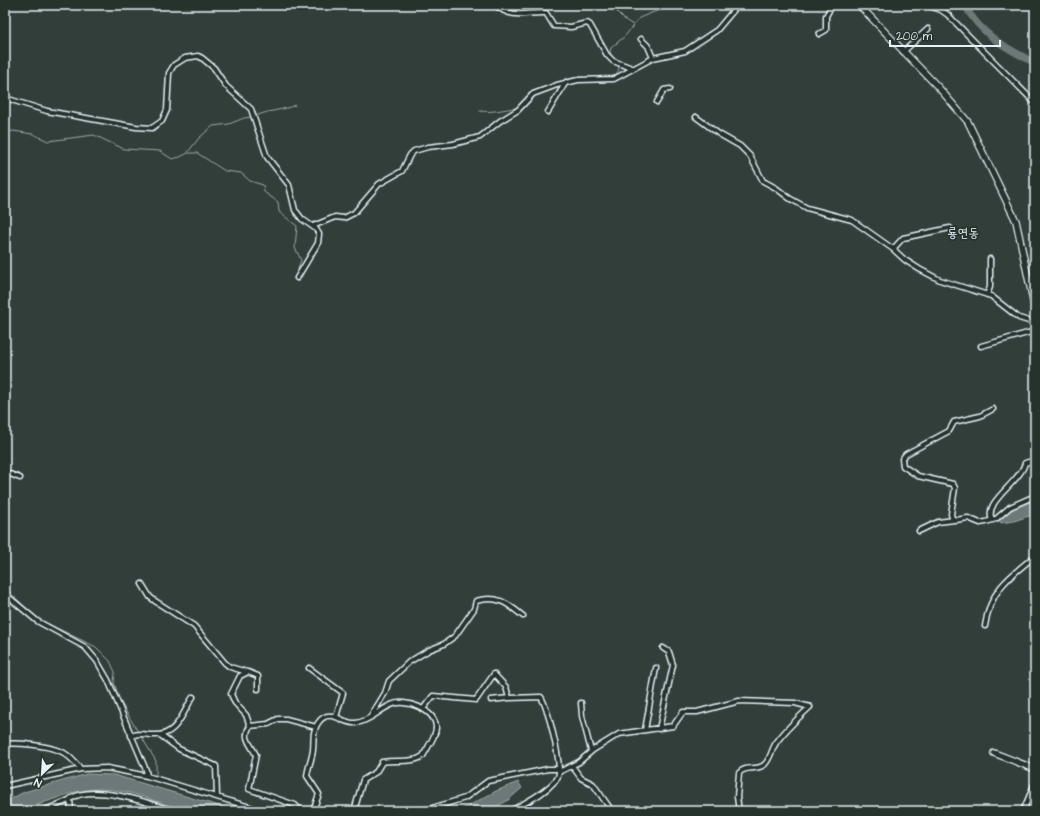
<svg xmlns="http://www.w3.org/2000/svg" width="1040" height="816" font-family="'Architects Daughter','Poor Story',sans-serif">
<rect width="100%" height="100%" fill="#323e39"/>
<filter id="ink" filterUnits="userSpaceOnUse"><feTurbulence type="fractalNoise" baseFrequency=".025" numOctaves="2"/><feDisplacementMap in="SourceGraphic" scale="8" xChannelSelector="R" yChannelSelector="G"/><feConvolveMatrix kernelMatrix="1 2 1 2 8 2 1 2 1" color-interpolation-filters="sRGB"/></filter>
<g filter="url(#ink)">
<!-- water -->
<path fill="#6d7978" stroke="#9ea9ab" d="M1035 500V514L1014 521 1001 523 999 519 1014 508Z
M87 774 114 775 236 811C221 811 202 814 187 811 157 803 132 789 99 789 64 789 38 811 5 811V802L24 792Z
M518 782 522 788 507 801 488 811H459L496 791Z"/>
<g fill="none" stroke-linecap="round" stroke-linejoin="round">
<!-- stream -->
<path stroke="#9ea9ab" stroke-width="1" d="M610 5 625 20 633 25
M613 58 610 52 611 48 625 36 639 18 664 8 679 5
M614 77 619 70 618 64
M544 88 577 77 597 78
M480 111C493 113 503 109 516 108L532 93
M256 116C268 110 282 111 295 105
M5 133 13 131 33 134 48 141 94 135 124 149 160 151 172 159 180 157 188 153H197L225 171 241 173 250 181 263 185 264 192 278 202 279 212 297 226 295 248 301 260 298 269
M188 152 199 138 213 126 229 124 244 118 251 117
M5 588 38 619 96 647 110 661 115 672 114 682 120 701 138 732
M141 736 156 761V778
M554 785 561 774
M154 811V810"/>
<!-- river -->
<path stroke="#6d7978" stroke-width="7" d="M965 5C979 34 1008 49 1035 63"/>
<defs>
<path id="street" d="M495 5C513 20 527 12 546 13L554 26 571 27 587 23 590 25 607 55 613 61 632 68
M927 5 941 10 948 15 1035 103
M819 34 826 30V16L832 5
M641 39 648 46 653 58
M903 52 928 29
M5 98 47 111 136 127 152 128 162 121 167 110 169 73 174 65 185 58 198 56 202 58 214 68 226 86 251 109 267 157 289 185 295 210 302 219 316 229 319 234 318 243 297 278
M657 102 664 90 670 89
M548 112 566 82
M696 117 719 134 740 146 750 156 763 181 776 188 789 198 807 208 852 220 893 249 905 260 919 269 940 280 991 296 1019 318 1035 323
M313 226 335 217 344 218 354 213 379 184 402 171 410 155 414 151 428 147 453 144 480 137 500 121 518 110 533 94 557 85 578 80 614 79 653 58 685 51 717 30 738 5
M893 249 903 238 950 228
M987 295 990 287V259
M981 346 1035 331
M993 409 980 416 954 422 949 431 906 454 902 459 903 466 918 476 953 484 955 488 951 514 952 518 956 520 968 518 980 523 986 522 996 519 1010 507 1035 496
M5 472 20 478
M992 520C983 501 1020 483 1025 463L1035 460
M919 531 938 522 954 520
M142 584 150 597 155 601 194 626 225 663 230 667 247 672
M5 594 37 621 85 647 97 661 108 680 146 770 147 776
M985 626C990 590 1009 577 1035 556
M309 668 343 693 336 717
M258 689V676L248 672 240 676 231 694 235 703 246 715 250 726C242 738 251 744 256 755L249 789 295 805 301 811
M491 700 509 698 541 697C549 711 559 755 559 771 559 775 557 780 554 782 543 795 525 802 511 811
M581 703 582 716 591 751
M423 709 433 696 476 700 494 674 506 687 509 698
M371 716 385 693 389 681 409 662 429 650 444 644 455 636 474 609 476 601C498 595 507 603 523 616
M250 726 268 724 278 719H286L316 727
M659 729 673 665 669 652 663 648
M645 730 656 668
M160 735 179 749 216 766 217 797
M131 736C140 732 144 735 153 735 177 737 182 713 193 697
M5 744C18 742 48 746 60 751 69 754 75 763 81 769
M572 766 581 778 593 784 612 811
M559 772 579 762 593 750 619 734 673 726 683 712H697L739 701 795 703 810 707
M5 786 81 769 107 768 147 776 263 811
M43 811 69 800
M71 811 70 799C93 783 149 803 173 811
M313 811 319 794 307 776C308 767 312 759 313 750 314 741 312 731 318 723 330 706 343 725 356 723 370 721 379 710 391 705 405 698 434 709 436 726 437 735 427 748 423 756 412 764 395 759 382 762L376 772 363 780 354 811
M422 811 465 798 488 781 548 769H559
M739 811 737 797 739 773C745 765 756 771 764 765 771 759 771 750 776 743 785 730 798 718 810 707
M1023 811 1035 783"/>
<path id="secondary" d="M859 5 939 88 968 122 1016 221 1035 310
M994 753 1035 769"/>
</defs>
<!-- street casing -->
<use href="#street" stroke="#e8f1f8" stroke-width="7"/>
<!-- secondary casing -->
<use href="#secondary" stroke="#e8f1f8" stroke-width="8"/>
<!-- street -->
<use href="#street" stroke="#26332d" stroke-width="4"/>
<!-- secondary -->
<use href="#secondary" stroke="#26332d" stroke-width="5.5"/>
</g>
</g>
<g text-anchor="middle" stroke-width="3.5" stroke-linejoin="round" paint-order="stroke">
<!-- quarter labels -->
<g font-size="13" fill="#e8f1f8" stroke="#26332d">
<text x="963" y="237">룡연동</text>
</g>
</g>
<!-- margin -->
<rect width="1040" height="816" fill="none" stroke="#26332d" stroke-width="20"/>
<rect x="10" y="10" width="1020" height="796" fill="none" stroke="#e8f1f8" stroke-width="1.5" filter="url(#ink)"/>
<!-- north arrow -->
<g transform="translate(42 774) rotate(205)" stroke="#26332d" stroke-width="3" paint-order="stroke">
<path d="M0-3L7 15L0 10L-7 15Z" fill="#e8f1f8"/>
<text y="-6" font-size="11" font-weight="bold" text-anchor="middle" fill="#e8f1f8">N</text>
</g>
<!-- scale -->
<path d="M890 40v6h110v-6" fill="none" stroke="#e8f1f8" stroke-width="2"/>
<text x="896" y="40" font-size="12" fill="#e8f1f8" stroke="#26332d" stroke-width="3" paint-order="stroke">200 m</text>
</svg>
